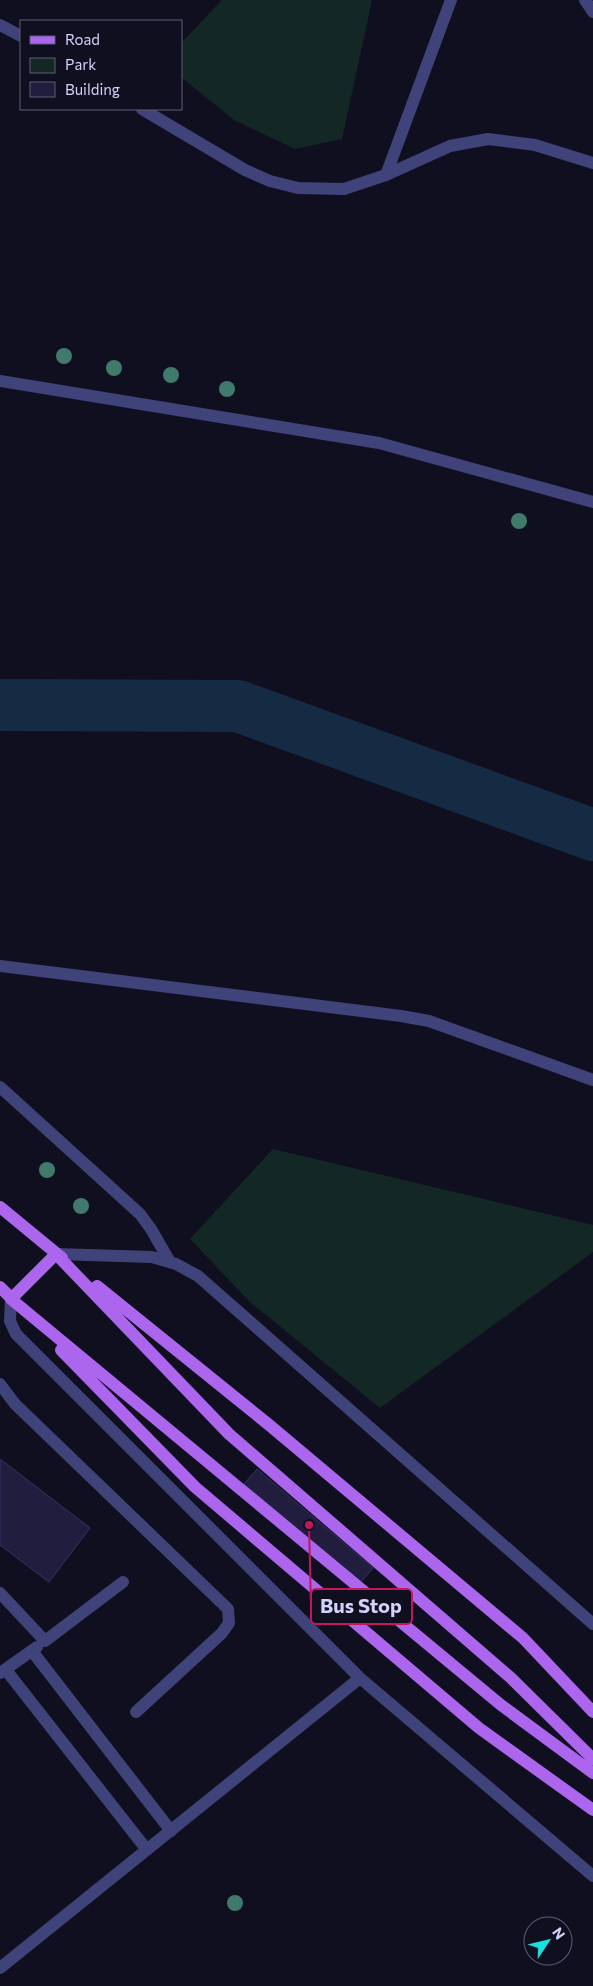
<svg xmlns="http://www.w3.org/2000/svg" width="593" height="1986" font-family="Commissioner,sans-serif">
<rect width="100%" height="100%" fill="#100f1f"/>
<!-- green -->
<path fill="#132825" d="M222 0H372L342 139 295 149 234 120 181 77V43Z
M273 1149 593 1225V1252L380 1408 250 1302 190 1239Z"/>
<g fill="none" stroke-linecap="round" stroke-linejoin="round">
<!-- river -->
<path stroke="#152b44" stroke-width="52" d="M0 705 238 706 593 835"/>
</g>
<!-- building -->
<path fill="#201d3e" stroke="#373267" d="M0 1459 90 1528 49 1582 0 1545Z
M257 1469 373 1568 361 1582 244 1484Z"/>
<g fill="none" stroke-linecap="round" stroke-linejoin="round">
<!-- minor -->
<path stroke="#3f4379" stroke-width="12" d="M585 0 593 12
M0 25 21 36
M142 109 245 170 270 181 298 188 344 189 386 175 450 146 488 139 535 145 593 163
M386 175 451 0
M0 381 379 443 593 502
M0 966 401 1016 429 1021 593 1080
M0 1087 140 1214 151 1229 170 1262
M56 1254 152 1257 176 1264 198 1276 593 1624
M11 1299 10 1321 16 1334 360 1678 593 1876
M0 1384 15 1404 228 1609 229 1623 222 1633 136 1712
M0 1593 45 1641 123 1582
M32 1651 171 1831
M6 1670 147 1850
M0 1673 37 1647
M0 1968 360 1678"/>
<!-- major -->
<path stroke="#ac66ee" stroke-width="12" d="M0 1207 62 1258
M97 1286 268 1424 523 1638 593 1712
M0 1287 16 1303
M61 1350 195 1487 479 1728 593 1810
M593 1759 511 1678 229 1434 56 1254 11 1299 501 1705 593 1773"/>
</g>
<!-- trees -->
<g fill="#407a6c">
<circle cx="64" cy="356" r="8"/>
<circle cx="114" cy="368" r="8"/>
<circle cx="171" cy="375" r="8"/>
<circle cx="227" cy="389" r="8"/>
<circle cx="519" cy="521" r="8"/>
<circle cx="47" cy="1170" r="8"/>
<circle cx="81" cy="1206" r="8"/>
<circle cx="235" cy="1903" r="8"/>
</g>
<!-- callouts -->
<path fill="none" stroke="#c2185b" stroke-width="2" d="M309 1525L311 1606"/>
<circle fill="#c2185b" stroke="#100f1f" stroke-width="2" cx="309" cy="1525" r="5"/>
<rect fill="#100f1f" stroke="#c2185b" stroke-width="2" x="311" y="1589" width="101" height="35" rx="5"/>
<g font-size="20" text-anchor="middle" font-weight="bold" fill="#d3d2fa">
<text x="361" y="1613">Bus Stop</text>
</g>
<!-- legend -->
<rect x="20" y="20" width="162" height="90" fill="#100f1f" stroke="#5e5d77"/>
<rect x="30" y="36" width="25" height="8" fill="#ac66ee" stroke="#5e5d77"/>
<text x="65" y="45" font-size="15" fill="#d3d2fa">Road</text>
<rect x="30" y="58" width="25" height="15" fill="#132825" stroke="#5e5d77"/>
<text x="65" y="70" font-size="15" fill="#d3d2fa">Park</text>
<rect x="30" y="82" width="25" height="15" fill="#201d3e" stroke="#5e5d77"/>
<text x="65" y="95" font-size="15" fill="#d3d2fa">Building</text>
<!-- north arrow -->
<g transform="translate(548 1941) rotate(55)"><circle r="24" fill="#100f1f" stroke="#5e5d77"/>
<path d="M0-4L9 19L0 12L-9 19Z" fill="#19dfde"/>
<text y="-8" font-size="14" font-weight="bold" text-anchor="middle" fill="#d3d2fa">N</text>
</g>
</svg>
